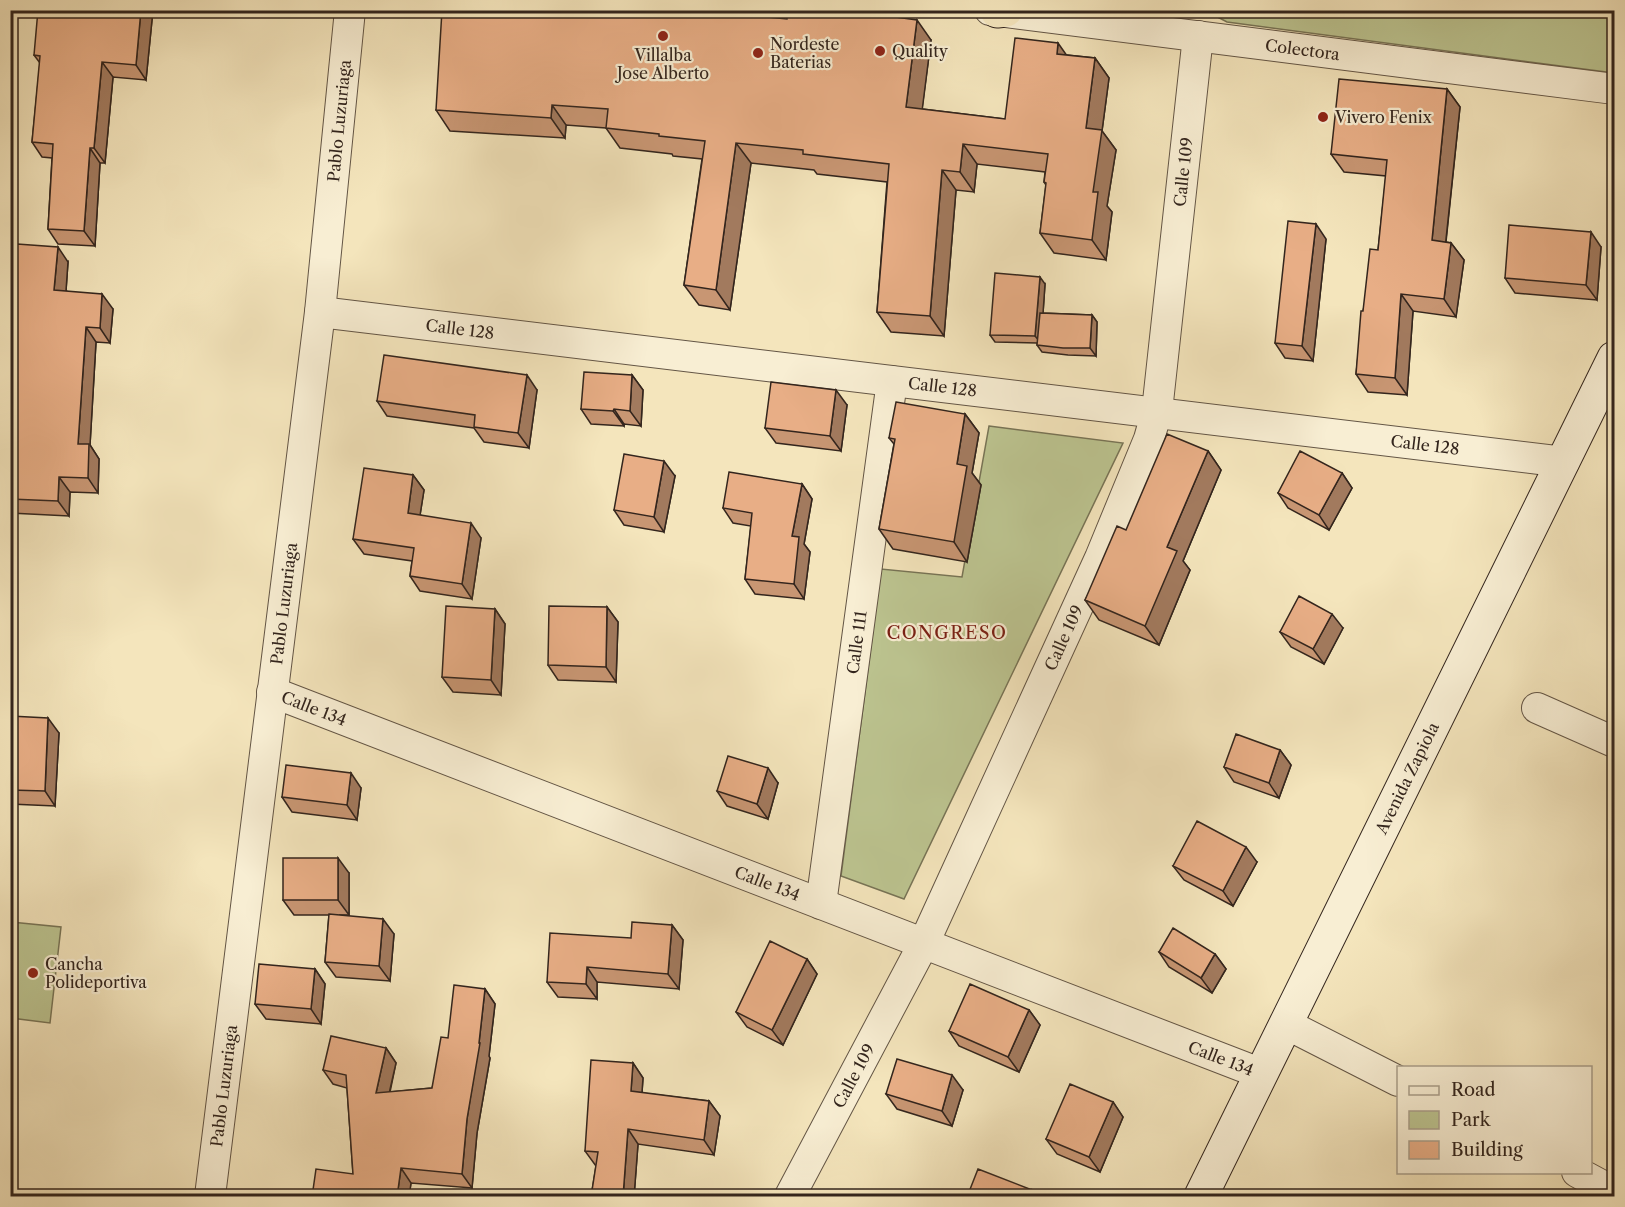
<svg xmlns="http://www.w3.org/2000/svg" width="1625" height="1207" font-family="'Libre Caslon Text',serif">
<rect width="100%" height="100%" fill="#f4e5bc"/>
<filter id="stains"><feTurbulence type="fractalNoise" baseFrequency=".00333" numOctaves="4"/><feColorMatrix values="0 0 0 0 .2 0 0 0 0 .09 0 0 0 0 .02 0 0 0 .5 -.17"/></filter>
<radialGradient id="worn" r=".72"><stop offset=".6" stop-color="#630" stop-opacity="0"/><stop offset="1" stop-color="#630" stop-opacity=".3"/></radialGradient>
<!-- green -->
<path fill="#bcc490" stroke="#787456" stroke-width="1.5" d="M1206 11H1614V73L1227 22Z
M989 426 1123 443 904 899 841 876 881 569 962 577Z
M11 922 61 927 50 1023 11 1018Z"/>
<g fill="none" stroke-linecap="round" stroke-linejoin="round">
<defs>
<g id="minor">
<path id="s1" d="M990 10 1614 89"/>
<path id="s2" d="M320 312C735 363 1150 410 1564 462"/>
<path id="s3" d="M272 692 1262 1074"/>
<path d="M1537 708 1614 742"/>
<path id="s4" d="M821 904 892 381"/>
<path d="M1286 1024 1398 1081"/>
<path d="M1577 1172 1614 1192"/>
<path id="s5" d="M210 1196 320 312 350 10"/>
<path id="s6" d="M790 1196 924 943 1100 558 1149 439 1157 411 1198 36"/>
</g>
<g id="secondary">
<path id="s7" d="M1201 1196 1614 358"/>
</g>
<path id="trunk" d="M997 11 1006 10"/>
</defs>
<!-- minor casing -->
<use href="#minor" stroke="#635545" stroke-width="32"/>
<!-- secondary casing -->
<use href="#secondary" stroke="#33251d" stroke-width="35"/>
<!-- trunk casing -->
<use href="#trunk" stroke="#33251d" stroke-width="35"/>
<!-- minor -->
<use href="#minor" stroke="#f8eed3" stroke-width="30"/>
<!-- secondary -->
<use href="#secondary" stroke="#f8eed3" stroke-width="33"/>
<!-- trunk -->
<use href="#trunk" stroke="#f4e5bc" stroke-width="33"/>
</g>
<!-- wall -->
<path fill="#c89673" stroke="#33251d" stroke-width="1.5" d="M153 10 146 80 113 77 105 163H100L95 246 58 244 48 229 52 158 42 157 32 142 40 63 34 55Z
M563 12 931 40 922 109 1005 119 1067 55 1095 58 1109 78 1102 131 1116 150 1107 206 1112 212 1106 260 1054 253 1040 233 1046 185 1044 182 1045 172 977 164 974 192 956 190 944 336 891 332 877 312 887 182 817 174 814 170 751 163 730 310 699 305 684 285 702 159 673 156 672 154 620 148 606 128 566 125 565 138 450 131 436 110Z
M1447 89 1460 107 1446 242 1451 243 1464 260 1456 317 1413 311 1407 395 1368 392 1356 374 1363 311 1378 250 1386 176 1344 172 1331 154Z
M1326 239 1313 361 1285 358 1275 343Z
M1601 247 1597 300 1515 293 1505 278Z
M68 262 66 291 113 309 110 343 96 342 90 445 99 459 98 493 70 492 69 516 10 513V441H12L16 378H10V327Z
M1045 284 1043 313 1092 315 1097 322 1096 356 1068 355 1042 352 1037 345V343L995 342 990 335Z
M632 375 643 390 641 426 624 424V426L591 424 581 409Z
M537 390 529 448 484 442 474 428 387 416 377 401Z
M847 405 841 451 776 443 765 428Z
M965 414 979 433 972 473 981 485 967 562 893 549 879 529 894 444 889 438Z
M1208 451 1221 470 1183 561 1190 570 1159 645 1099 620 1085 600 1126 530Z
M1342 473 1352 488 1329 530 1288 508 1278 493Z
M413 475 424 490 420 515 481 538 472 599 420 591 410 576 412 561 364 554 353 539Z
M675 476 664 532 624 525 614 510Z
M802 484 812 499 804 544 810 552 804 599 755 594 745 579 751 526 733 523 723 508Z
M607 607 618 622 616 682 558 680 548 665Z
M495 609 505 624 501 695 453 692 442 677Z
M1343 628 1324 664 1291 647 1280 632Z
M10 716 59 733 55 806 10 804Z
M1280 750 1291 765 1279 798 1234 782 1224 767Z
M778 783 768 819 727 806 717 791Z
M361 788 357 820 292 812 282 797Z
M1257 862 1233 906 1184 880 1173 866Z
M349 873V915H339L394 934 390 981 336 977 325 962 329 915H294L283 900Z
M672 925 683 940 679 989 597 982V999L558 997 547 982Z
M1159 952 1215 954 1226 969 1212 993 1169 967Z
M807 959 817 974 783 1045 747 1027 736 1012Z
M315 969 325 984 321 1024 266 1019 255 1004Z
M485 989 495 1004 489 1056 490 1058 477 1133 472 1188 411 1183 409 1197H312L353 1174 347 1088 333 1084 323 1070 386 1048 396 1063 390 1092 432 1088 448 1038Z
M1029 1010 1040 1025 1019 1072 959 1046 949 1031Z
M633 1063 643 1078 642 1093 709 1101 720 1116 714 1155 638 1144 634 1197H591L596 1166 585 1151Z
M963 1090 952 1126 897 1109 886 1094Z
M1113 1102 1123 1117 1100 1172 1057 1154 1046 1139Z"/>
<!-- shaded-wall -->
<path fill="#a27a5e" stroke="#33251d" stroke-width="1.5" d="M141 10H153L146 80 136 65Z
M917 20 931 40 920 127 906 107Z
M1058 43 1072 63 1057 54Z
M1095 58 1109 78 1102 131 1116 150 1107 206 1112 212 1106 260 1092 240 1093 192 1086 128Z
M102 62 113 77 105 163 94 148Z
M1447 89 1460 107 1444 258 1432 240Z
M552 105 566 125 565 138 551 118Z
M736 143 751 163 730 310 716 290Z
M963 144 977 164 974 192 960 172Z
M90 148 100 163 95 246 84 231Z
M942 170 956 190 944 336 930 316Z
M1316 224 1326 239 1313 361 1302 346Z
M1591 232 1601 247 1597 300 1586 285Z
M1451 243 1464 260 1456 317 1444 299Z
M58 247 68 262 65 305 54 290Z
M1040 277 1045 284 1041 343 1035 336Z
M102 294 113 309 110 343 100 328Z
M1401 294 1413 311 1407 395 1395 378Z
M1092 315 1097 322 1096 356 1090 348Z
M86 327 96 342 90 445 99 459 98 493 88 478 78 444Z
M527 375 537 390 529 448 518 433Z
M632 375 643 390 641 426 630 411Z
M836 390 847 405 841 451 830 436Z
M614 409 624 424V426L613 411Z
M965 414 979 433 972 473 981 485 967 562 954 542 957 464Z
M1208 451 1221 470 1183 561 1190 570 1159 645 1145 626 1167 547Z
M664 461 675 476 664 532 654 517Z
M1342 473 1352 488 1329 530 1319 515Z
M413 475 424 490 418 528 408 513Z
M59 477 70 492 69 516 58 501Z
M802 484 812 499 804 544 810 552 804 599 794 584 792 536Z
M471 523 481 538 472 599 462 584Z
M607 607 618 622 616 682 606 667Z
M495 609 505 624 501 695 491 680Z
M1332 614 1343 628 1324 664 1313 649Z
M48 718 59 733 55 806 45 791Z
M1280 750 1291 765 1279 798 1269 783Z
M768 768 778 783 768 819 757 804Z
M351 773 361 788 357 820 347 805Z
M1246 847 1257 862 1233 906 1223 891Z
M338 858 349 873V915L338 900Z
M383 919 394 934 390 981 379 966Z
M672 925 683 940 679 989 668 974Z
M1215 954 1226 969 1212 993 1201 978Z
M807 959 817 974 783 1045 772 1030Z
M587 967 597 982V999L586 984Z
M315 969 325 984 321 1024 311 1009Z
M485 989 495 1004 489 1056 490 1058 477 1133 472 1188 462 1174 467 1119 479 1043Z
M1029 1010 1040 1025 1019 1072 1008 1057Z
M386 1048 396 1063 386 1107 376 1093Z
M633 1063 643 1078 641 1106 631 1091Z
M952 1075 963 1090 952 1126 942 1111Z
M709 1101 720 1116 714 1155 704 1140Z
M1113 1102 1123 1117 1100 1172 1089 1157Z
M628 1129 638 1144 634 1197H623Z
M401 1168 411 1183 409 1197H397Z
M1032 1190 1036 1197H1030Z"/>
<!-- building -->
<path fill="#e8ae86" stroke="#33251d" stroke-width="1.5" d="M38 10H141L136 65 102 62 94 148H90L84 231 48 229 53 144 32 142 40 56 34 55Z
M442 10H531L563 12V10H700L787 19 788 10H845L917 20 906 107 1005 119 1015 38 1058 43 1057 54 1095 58 1086 128 1102 130 1093 192H1098L1092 240 1040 233 1046 183 1044 182 1048 154 963 144 960 172 942 170 930 316 877 312 889 164 803 154V150L736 143 716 290 684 285 705 141 659 136V134L606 128 608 109 552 105 551 118 436 110Z
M1339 79 1447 89 1432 240 1451 243 1444 299 1401 294 1395 378 1356 374 1361 311H1363L1370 249 1378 250 1387 160 1331 154Z
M1288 221 1316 224 1302 346 1275 343Z
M1509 225 1591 232 1586 285 1505 278Z
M17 244 58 247 54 290 102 294 100 328 86 327 78 444H89L88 478 59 477 58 501 10 499V441H12L17 364H10V327Z
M995 273 1040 277 1035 336 990 335Z
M1040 313 1092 315 1090 348H1063L1037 345Z
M384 355 527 375 518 433 474 427 475 415 377 401Z
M584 372 632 375 630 411 614 409 613 411 581 409Z
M771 382 836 390 830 436 765 428Z
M896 402 965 414 957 464 967 466 954 542 879 529 895 439 889 438Z
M1167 434 1208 451 1167 547 1177 551 1145 626 1085 600 1117 526 1126 530Z
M1300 451 1342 473 1319 515 1278 493Z
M624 454 664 461 654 517 614 510Z
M364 468 413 475 408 513 471 523 462 584 410 576 414 548 353 539Z
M729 472 802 484 792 536 799 537 794 584 745 579 752 513 723 508Z
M1299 596 1332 614 1313 649 1280 632Z
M446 606 495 609 491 680 442 677Z
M549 606 607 607 606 667 548 665Z
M10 716 48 718 45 791 10 790Z
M1236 734 1280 750 1269 783 1224 767Z
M728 756 768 768 757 804 717 791Z
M286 765 351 773 347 805 282 797Z
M1197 821 1246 847 1223 891 1173 866Z
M283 858H338V900H283Z
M329 914 383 919 379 966 325 962Z
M632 922 672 925 668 974 587 967 586 984 547 982 550 933 631 938Z
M1173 928 1215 954 1201 978 1159 952Z
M770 941 807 959 772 1030 736 1012Z
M259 964 315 969 311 1009 255 1004Z
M970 984 1029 1010 1008 1057 949 1031Z
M454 985 485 989 479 1043H480L467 1119 462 1174 401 1168 397 1197H312L316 1169 353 1174 346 1075 323 1070 331 1036 386 1048 376 1093 432 1088 441 1037 448 1038Z
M897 1059 952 1075 942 1111 886 1094Z
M591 1060 633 1063 631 1091 709 1101 704 1140 628 1129 623 1197H591L598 1152 585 1151Z
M1070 1084 1113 1102 1089 1157 1046 1139Z
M978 1169 1032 1190 1030 1197H967Z
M861 1190 875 1197H859Z"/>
<!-- markers -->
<g fill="#8f2418" stroke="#f8eed3" stroke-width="2">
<circle cx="663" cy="36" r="6"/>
<circle cx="880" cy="51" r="6"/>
<circle cx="758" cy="53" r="6"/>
<circle cx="1323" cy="117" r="6"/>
<circle cx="33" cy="973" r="6"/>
</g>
<g text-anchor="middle" stroke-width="4.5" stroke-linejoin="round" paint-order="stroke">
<!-- poi labels -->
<g font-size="16" fill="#33251d" stroke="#f8eed3" text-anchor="start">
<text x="770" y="50">Nordeste<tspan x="770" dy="18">Baterias</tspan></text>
<text x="892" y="57">Quality</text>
<text x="663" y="61" text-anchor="middle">Villalba<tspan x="663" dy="18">Jose Alberto</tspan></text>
<text x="1335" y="123">Vivero Fenix</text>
<text x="45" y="970">Cancha<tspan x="45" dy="18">Polideportiva</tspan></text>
</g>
<!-- street labels -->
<g font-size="16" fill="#33251d" stroke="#f8eed3">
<text dy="6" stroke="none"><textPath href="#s1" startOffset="315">Colectora</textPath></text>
<text dy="6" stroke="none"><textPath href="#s5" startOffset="1083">Pablo Luzuriaga</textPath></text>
<text dy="6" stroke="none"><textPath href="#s6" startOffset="1108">Calle 109</textPath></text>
<text dy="6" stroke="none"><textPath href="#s2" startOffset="141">Calle 128</textPath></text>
<text dy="6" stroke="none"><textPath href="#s2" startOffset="627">Calle 128</textPath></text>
<text dy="6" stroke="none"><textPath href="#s2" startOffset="1113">Calle 128</textPath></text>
<text dy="6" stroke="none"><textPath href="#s5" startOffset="597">Pablo Luzuriaga</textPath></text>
<text dy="6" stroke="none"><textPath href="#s6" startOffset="622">Calle 109</textPath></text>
<text dy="6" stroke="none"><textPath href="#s4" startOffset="264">Calle 111</textPath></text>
<text dy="6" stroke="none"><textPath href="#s3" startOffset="45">Calle 134</textPath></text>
<text dy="6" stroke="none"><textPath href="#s7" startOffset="466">Avenida Zapiola</textPath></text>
<text dy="6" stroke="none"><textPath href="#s3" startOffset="531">Calle 134</textPath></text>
<text dy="6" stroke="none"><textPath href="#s3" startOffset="1017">Calle 134</textPath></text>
<text dy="6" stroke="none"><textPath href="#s6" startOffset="136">Calle 109</textPath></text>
<text dy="6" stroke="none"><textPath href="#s5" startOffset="111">Pablo Luzuriaga</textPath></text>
</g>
<!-- neighbourhood labels -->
<g font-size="18" letter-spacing="1.5" fill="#7a1f14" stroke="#f8eed3">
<text x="947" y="639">CONGRESO</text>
</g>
</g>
<!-- margin -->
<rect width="1625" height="1207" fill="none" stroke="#f4e5bc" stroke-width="36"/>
<rect x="12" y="12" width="1601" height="1183" fill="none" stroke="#33251d" stroke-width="3"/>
<rect x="18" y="18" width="1589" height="1171" fill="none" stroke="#33251d" stroke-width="1.5"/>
<!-- legend -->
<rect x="1397" y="1066" width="195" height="108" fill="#f8eed3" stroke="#a99e8a" stroke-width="1.5"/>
<rect x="1409" y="1086" width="30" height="9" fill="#f8eed3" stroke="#a99e8a" stroke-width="1.5"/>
<text x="1451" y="1096" font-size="18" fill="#33251d">Road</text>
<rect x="1409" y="1111" width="30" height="18" fill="#bcc490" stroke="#a99e8a" stroke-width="1.5"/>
<text x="1451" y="1126" font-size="18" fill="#33251d">Park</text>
<rect x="1409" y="1141" width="30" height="18" fill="#e8ae86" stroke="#a99e8a" stroke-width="1.5"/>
<text x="1451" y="1156" font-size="18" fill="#33251d">Building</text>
<rect width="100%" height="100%" filter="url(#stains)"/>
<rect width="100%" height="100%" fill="url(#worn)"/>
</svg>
